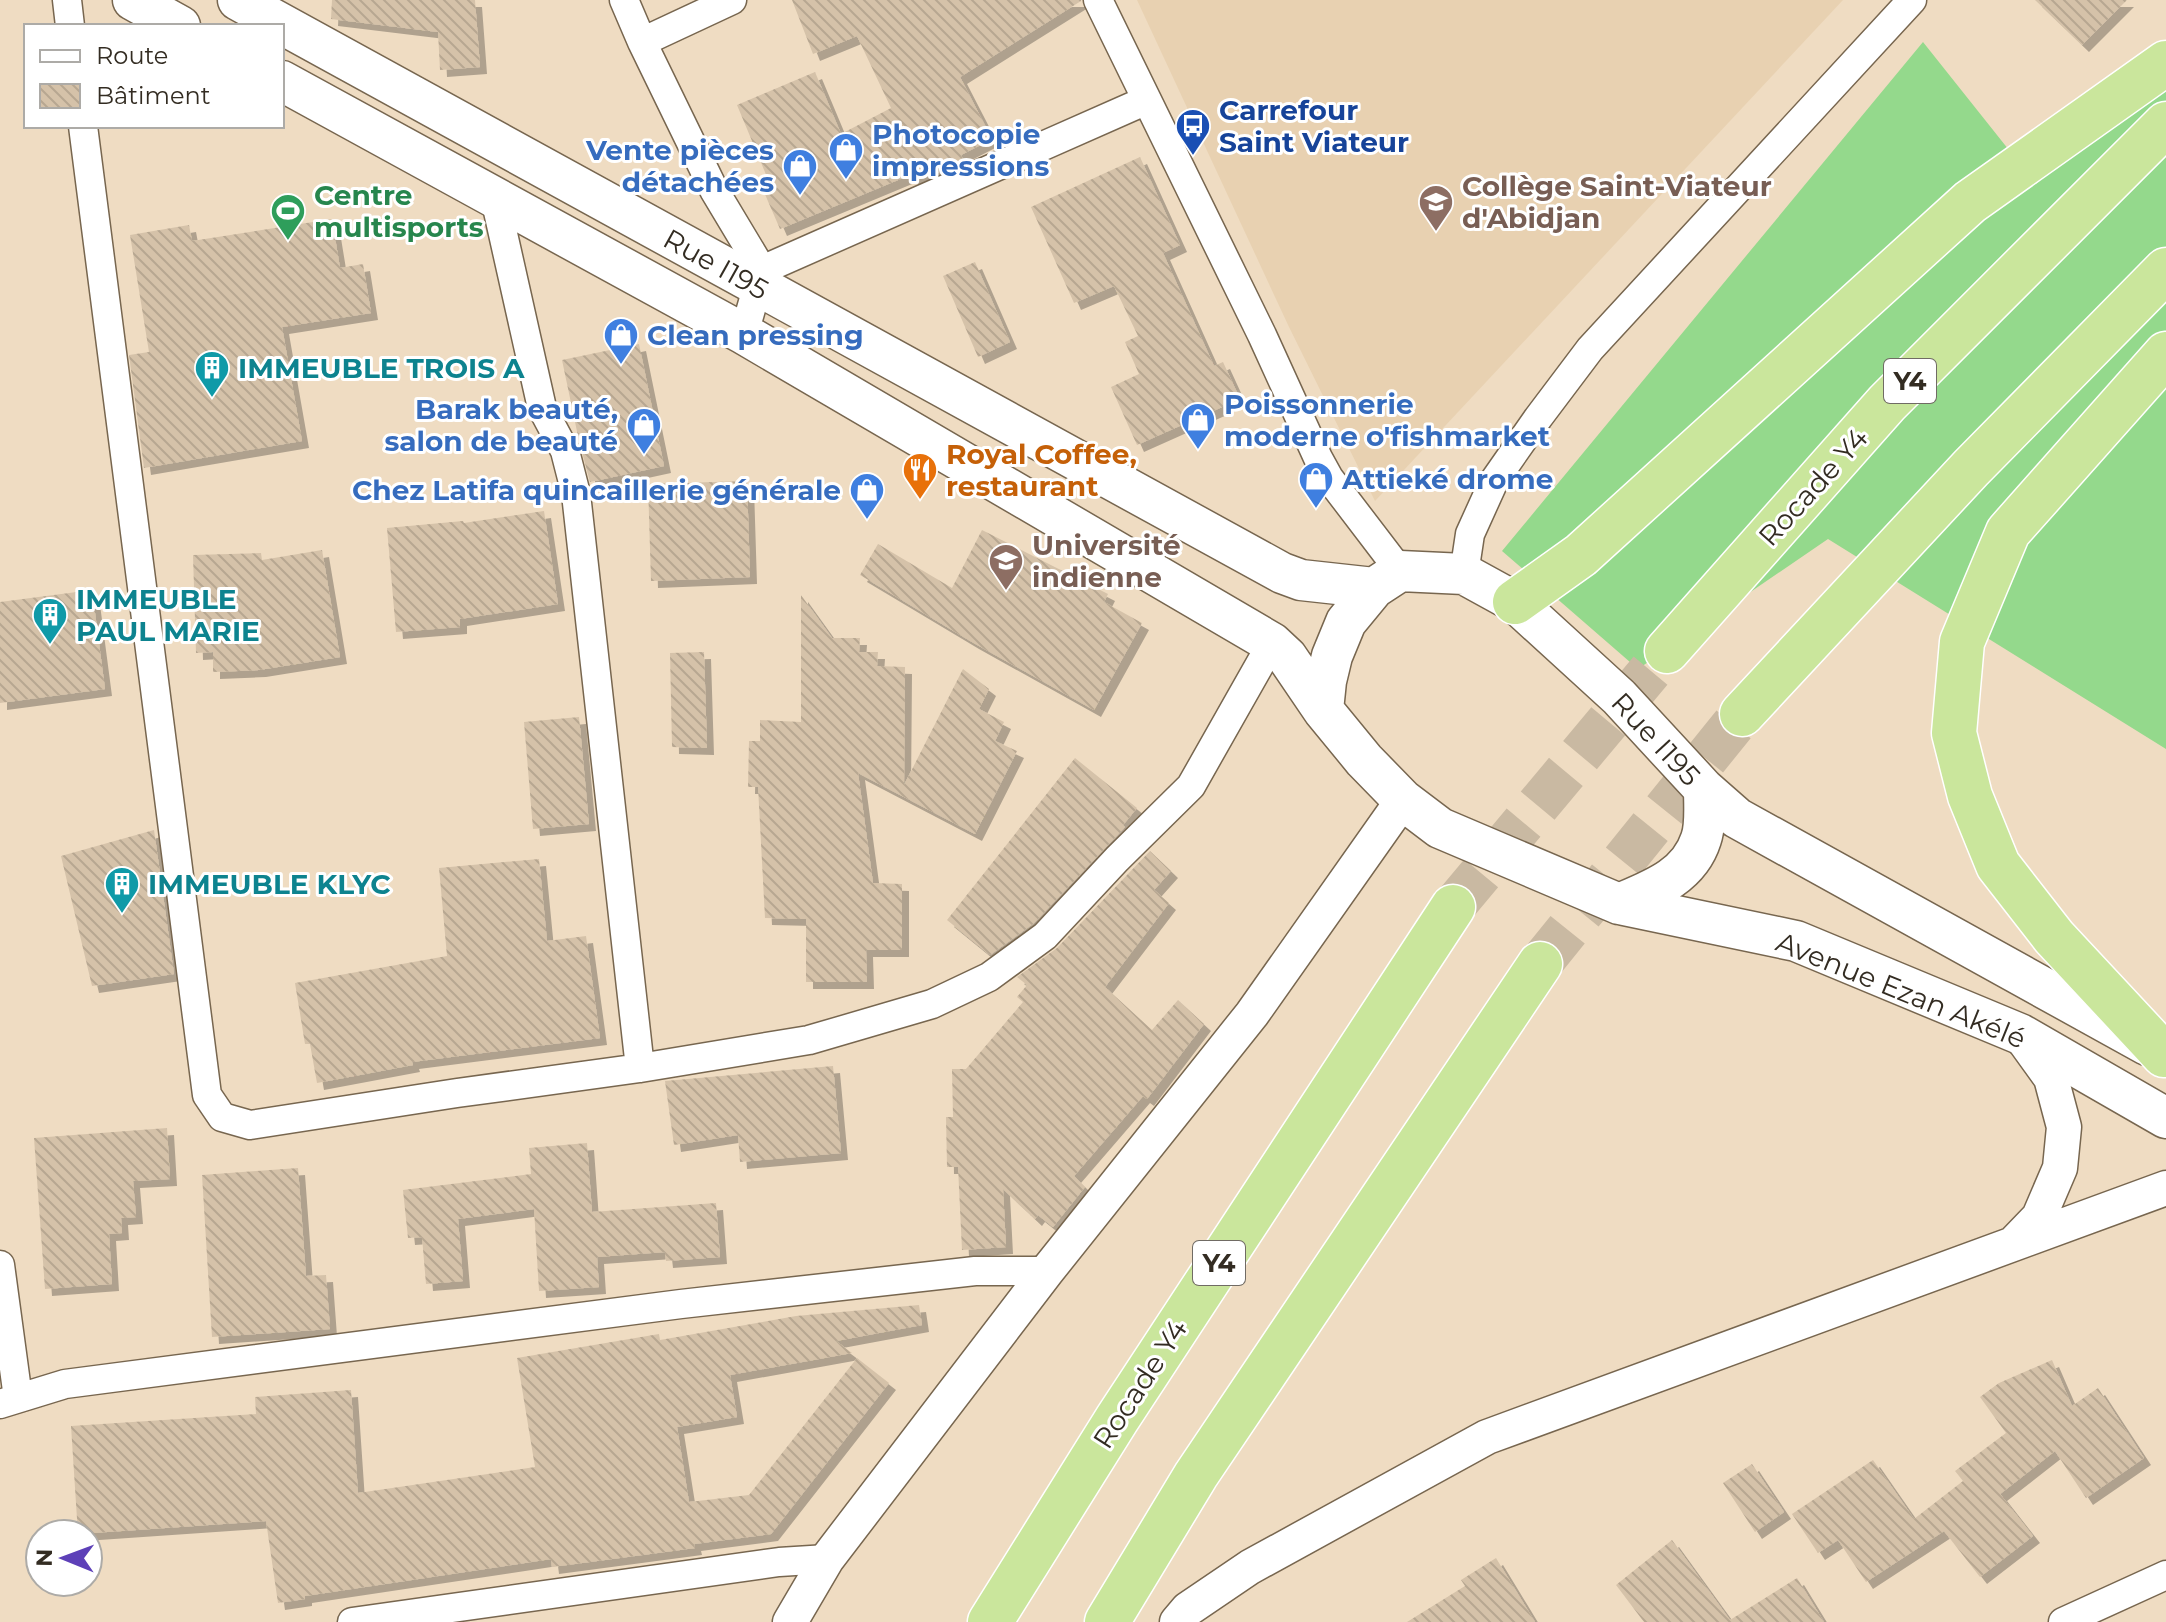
<svg xmlns="http://www.w3.org/2000/svg" width="2166" height="1622" font-family="Montserrat,sans-serif">
<defs>
<pattern id="building-back-hatch" width="6" height="6" patternUnits="userSpaceOnUse" patternTransform="scale(2)"><rect width="6" height="6" fill="#d5c2a9"/><path d="M-1 5l2 2M0 0l6 6M5-1l2 2" fill="none" stroke="#b7a791"/></pattern>
<filter id="shadow"><feDropShadow dx="7" dy="7" stdDeviation="0" flood-color="#0004"/></filter>
</defs>
<rect width="100%" height="100%" fill="#efdcc2"/>
<!-- built -->
<path fill="#e8d1b1" d="M1137 0H1843L1375 501 1289 327Z"/>
<!-- grass -->
<path fill="#94d98c" d="M2166 41V749L1828 539 1638 669 1502 551 1923 42 2036 184Z"/>
<!-- building -->
<path fill="url(#building-back-hatch)" filter="url(#shadow)" d="M332 0H475L480 67 440 70 438 32 331 19Z
M792 0H1081V1L960 77 992 139 961 155 964 161 939 173 936 167 913 180 910 175 780 229 764 192 772 189 737 105 815 72 841 134 891 108 857 36 813 54Z
M2035 0H2127L2082 45Z
M1140 157 1180 245 1163 253 1214 366 1223 362 1240 399 1137 445 1111 387 1139 374 1125 342 1138 336 1114 286 1074 303 1031 207Z
M332 219 340 268 363 264 371 313 282 327 302 441 144 468 129 355 149 352 130 235 189 225 192 241Z
M975 262 1010 342 978 357 943 276Z
M639 344 664 466 590 482 579 441 562 360Z
M747 481 750 577 651 581 648 484Z
M544 511 558 604 460 619V627L396 632 387 528 463 521 464 523Z
M982 530 1108 594 1104 602 1142 623 1094 710 972 642 860 575 878 544 952 588Z
M322 550 340 657 259 670 213 672V652L196 653 193 555 261 553 262 560Z
M92 590 105 689 0 703V602Z
M801 595 832 638H860L859 652H878L877 666 905 667 904 785 963 669 989 689 979 709 1004 722 995 741 1017 751 975 834 858 773 873 883 902 884V950H866L867 982H806V919L765 918 758 787H748L749 741H760V720L801 722Z
M704 652 707 748 672 747 670 653Z
M579 717 589 824 533 829 524 722Z
M1075 758 1137 808 1123 825 1125 827 1034 923 990 955 947 920Z
M154 830 174 974 92 986 61 856Z
M1150 851 1171 871 1154 890 1169 903 1105 987 1152 1030 1178 1000 1204 1024 1147 1099 1143 1096 1074 1176 1085 1187 1053 1227 1038 1215 1035 1219 1003 1189 1006 1247 962 1250 958 1167H947L946 1117H953L952 1069H966L1023 1002 1017 997 1027 985 1017 977 1057 948Z
M539 859 547 941 586 936 600 1038 412 1062 413 1065 317 1083 310 1044H305L295 983 447 956 439 868Z
M833 1066 841 1153 740 1162 738 1135 674 1145 665 1081Z
M167 1128 170 1179 133 1181 136 1217 121 1218 122 1233 109 1234 112 1284 45 1289 34 1138Z
M587 1143 592 1212 716 1203 720 1257 666 1261 665 1252 597 1257 599 1287 539 1291 534 1209 458 1219 463 1281 426 1284 422 1237 408 1238 403 1190 531 1174 529 1148Z
M298 1168 306 1276 326 1275 330 1329 212 1337 202 1175Z
M919 1305 922 1325 836 1341 852 1353 730 1375 737 1417 677 1427 689 1502 749 1495 857 1358 889 1383 771 1534 694 1544 695 1548 552 1567 551 1559 305 1596V1599L278 1603 266 1521 78 1534 71 1426 256 1414 255 1397 351 1390 358 1493 535 1467 517 1358 659 1334 660 1340 796 1316Z
M2052 1360 2072 1406 2098 1388 2144 1458 2086 1498 2055 1451 2000 1494 2033 1536 1980 1577 1944 1531 1866 1582 1838 1540 1818 1553 1792 1514 1873 1460 1914 1519 1963 1481 1955 1471 2006 1433 1980 1397 1999 1383Z
M1752 1464 1784 1512 1755 1532 1723 1483Z
M1672 1540 1730 1620 1797 1578 1824 1622H1644L1616 1585Z
M1496 1558 1535 1622H1407L1465 1586 1461 1580Z"/>
<g fill="none" stroke-linecap="round" stroke-linejoin="round">
<!-- trunk-tunnel -->
<path stroke="#c9b9a2" stroke-width="44" stroke-dasharray="44 22" stroke-linecap="butt" d="M1453 907 1667 651
M1540 964 1742 714"/>
<defs>
<path id="minor" d="M67 0 70 26
M624 0 642 42 714 190 762 270 744 334
M1098 0 1262 335 1318 458 1329 478 1400 571
M642 42 732 0
M83 126 207 1095 222 1117 250 1125 457 1093 640 1068 809 1040 932 1004 989 977 1045 936 1117 859 1191 786 1272 643
M495 198 542 408 565 451 576 494 640 1068
M762 270 1147 100
M1464 574 1470 534 1494 481 1538 418 1590 349 1912 0
M0 1265 18 1398
M0 1404 65 1384 681 1304 975 1271H1047
M352 1622 779 1562 827 1559
M2063 1622 2166 1575"/>
<path id="tertiary" d="M2013 1244 2039 1217 2060 1168 2064 1127 2051 1078 2020 1035
M790 1622 827 1559 1047 1271 1252 1014 1403 800
M1177 1622 1188 1609 1250 1567 1487 1437 2166 1188"/>
<path id="secondary" d="M133 0 180 26
M238 0 1282 573 1301 580 1374 588
M282 81 744 334 1272 643 1287 657 1323 710 1364 760 1403 800 1440 828 1619 904 1796 941 2020 1034 2166 1118
M1323 710 1326 681 1332 656 1346 622 1374 588 1400 571 1464 574 1515 602 1619 697 1704 789 1737 818 2147 1045
M1619 904C1652 890 1689 877 1701 839 1706 825 1704 804 1704 789"/>
<path id="trunk" d="M1515 602 1581 555 1970 202 2166 63
M1667 651 1887 403 2166 124
M1742 714 1971 468 2166 270
M2164 1055 2054 937 1998 865 1970 796 1954 733 1962 642 2008 532 2166 354
M990 1622 1117 1419 1453 907
M1107 1622 1196 1475 1540 964"/>
</defs>
<!-- minor casing -->
<use href="#minor" stroke="#77664f" stroke-width="31"/>
<!-- tertiary casing -->
<use href="#tertiary" stroke="#77664f" stroke-width="37"/>
<!-- secondary casing -->
<use href="#secondary" stroke="#77664f" stroke-width="43"/>
<!-- trunk casing -->
<use href="#trunk" stroke="#fff" stroke-width="47"/>
<!-- minor -->
<use href="#minor" stroke="#fff" stroke-width="28"/>
<!-- tertiary -->
<use href="#tertiary" stroke="#fff" stroke-width="34"/>
<!-- secondary -->
<use href="#secondary" stroke="#fff" stroke-width="40"/>
<!-- trunk -->
<use href="#trunk" stroke="#cae69c" stroke-width="44"/>
</g>
<!-- icons -->
<defs>
<symbol id="bus-pin" viewBox="-11 -11 22 30"><path d="M0 17L-7.5 6A9.5 9.5 0 1 1 7.5 6Z" fill="#1a4fb4" stroke="#fff"/><path d="M-5-6H5V4H4V6H2V4H-2V6H-4V4H-5ZM-3.5-4V0h7V-4ZM-3.5 1.2v1.5H-2V1.2ZM2 1.2v1.5H3.5V1.2Z" fill="#fff"/></symbol>
<symbol id="shop-pin" viewBox="-11 -11 22 30"><path d="M0 17L-7.5 6A9.5 9.5 0 1 1 7.5 6Z" fill="#3f7fe0" stroke="#fff"/><path d="M-5-2.5h2.3a2.7 3.5 0 0 1 5.4 0H5L5.5 6h-11ZM-1.5-2.5h3a1.5 2.3 0 0 0-3 0Z" fill="#fff"/></symbol>
<symbol id="school-pin" viewBox="-11 -11 22 30"><path d="M0 17L-7.5 6A9.5 9.5 0 1 1 7.5 6Z" fill="#8d6e63" stroke="#fff"/><path d="M0-5L7-2L0 1L-7-2ZM-4 1L0 2.5L4 1V4Q0 6-4 4Z" fill="#fff"/></symbol>
<symbol id="stadium-pin" viewBox="-11 -11 22 30"><path d="M0 17L-7.5 6A9.5 9.5 0 1 1 7.5 6Z" fill="#2e9e5b" stroke="#fff"/><path d="M0-5a6.5 5 0 1 0 0 10a6.5 5 0 1 0 0-10ZM-3.5-1.8h7v3.6h-7Z" fill="#fff"/></symbol>
<symbol id="building-pin" viewBox="-11 -11 22 30"><path d="M0 17L-7.5 6A9.5 9.5 0 1 1 7.5 6Z" fill="#0f9aa8" stroke="#fff"/><path d="M-4-6H4V6H1V3H-1V6H-4ZM-2.5-4.3h1.7v1.8h-1.7ZM.8-4.3h1.7v1.8H.8ZM-2.5-1h1.7V.8h-1.7ZM.8-1h1.7V.8H.8Z" fill="#fff"/></symbol>
<symbol id="restaurant-pin" viewBox="-11 -11 22 30"><path d="M0 17L-7.5 6A9.5 9.5 0 1 1 7.5 6Z" fill="#e8710a" stroke="#fff"/><path d="M-5-6h1v4h1v-4h1v4h1v-4h1v5L-1.5 .5V6h-2V.5L-5-1ZM5-6V6H3V1.5H1.5Q1.5-4 5-6Z" fill="#fff"/></symbol>
<symbol id="university-pin" viewBox="-11 -11 22 30"><path d="M0 17L-7.5 6A9.5 9.5 0 1 1 7.5 6Z" fill="#8d6e63" stroke="#fff"/><path d="M0-5L7-2L0 1L-7-2ZM-4 1L0 2.5L4 1V4Q0 6-4 4Z" fill="#fff"/></symbol>
</defs>
<g fill-rule="evenodd">
<use href="#bus-pin" x="1173" y="106" width="40" height="54"/>
<use href="#shop-pin" x="826" y="130" width="40" height="54"/>
<use href="#shop-pin" x="780" y="146" width="40" height="54"/>
<use href="#school-pin" x="1416" y="182" width="40" height="54"/>
<use href="#stadium-pin" x="268" y="191" width="40" height="54"/>
<use href="#shop-pin" x="601" y="315" width="40" height="54"/>
<use href="#building-pin" x="192" y="348" width="40" height="54"/>
<use href="#shop-pin" x="1178" y="400" width="40" height="54"/>
<use href="#shop-pin" x="624" y="405" width="40" height="54"/>
<use href="#restaurant-pin" x="900" y="450" width="40" height="54"/>
<use href="#shop-pin" x="1296" y="459" width="40" height="54"/>
<use href="#shop-pin" x="847" y="470" width="40" height="54"/>
<use href="#university-pin" x="986" y="541" width="40" height="54"/>
<use href="#building-pin" x="30" y="595" width="40" height="54"/>
<use href="#building-pin" x="102" y="864" width="40" height="54"/>
</g>
<g text-anchor="middle" stroke-width="6" stroke-linejoin="round" paint-order="stroke">
<!-- shield labels -->
<g fill="#fff" stroke="#706b64" stroke-width="2">
<rect x="1884" y="359" width="52" height="44" rx="6"/>
<rect x="1193" y="1241" width="52" height="44" rx="6"/>
</g>
<g font-size="26" font-weight="bold" fill="#332c22">
<text x="1910" y="390">Y4</text>
<text x="1219" y="1272">Y4</text>
</g>
<!-- transit labels -->
<g font-size="28" font-weight="bold" fill="#164399" stroke="#fff" text-anchor="start">
<text x="1219" y="120">Carrefour<tspan x="1219" dy="32">Saint Viateur</tspan></text>
</g>
<!-- shop labels -->
<g font-size="28" font-weight="bold" fill="#366cbe" stroke="#fff" text-anchor="start">
<text x="872" y="144">Photocopie<tspan x="872" dy="32">impressions</tspan></text>
<text x="774" y="160" text-anchor="end">Vente pièces<tspan x="774" dy="32">détachées</tspan></text>
<text x="647" y="345">Clean pressing</text>
<text x="1224" y="414">Poissonnerie<tspan x="1224" dy="32">moderne o'fishmarket</tspan></text>
<text x="618" y="419" text-anchor="end">Barak beauté,<tspan x="618" dy="32">salon de beauté</tspan></text>
<text x="1342" y="489">Attieké drome</text>
<text x="841" y="500" text-anchor="end">Chez Latifa quincaillerie générale</text>
</g>
<!-- education labels -->
<g font-size="28" font-weight="bold" fill="#785e54" stroke="#fff" text-anchor="start">
<text x="1462" y="196">Collège Saint-Viateur<tspan x="1462" dy="32">d'Abidjan</tspan></text>
<text x="1032" y="555">Université<tspan x="1032" dy="32">indienne</tspan></text>
</g>
<!-- leisure labels -->
<g font-size="28" font-weight="bold" fill="#27864d" stroke="#fff" text-anchor="start">
<text x="314" y="205">Centre<tspan x="314" dy="32">multisports</tspan></text>
</g>
<!-- street labels -->
<g font-size="28" fill="#332c22" stroke="#fff">
<text transform="translate(716 264) rotate(29)" y="10">Rue I195</text>
<text transform="translate(1813 487) rotate(-48)" y="10">Rocade Y4</text>
<text transform="translate(1656 739) rotate(47)" y="10">Rue I195</text>
<text transform="translate(1901 990) rotate(22)" y="10">Avenue Ezan Akélé</text>
<text transform="translate(1140 1384) rotate(-57)" y="10">Rocade Y4</text>
</g>
<!-- culture labels -->
<g font-size="28" font-weight="bold" fill="#0d838f" stroke="#fff" text-anchor="start">
<text x="238" y="378">IMMEUBLE TROIS A</text>
<text x="76" y="609">IMMEUBLE<tspan x="76" dy="32">PAUL MARIE</tspan></text>
<text x="148" y="894">IMMEUBLE KLYC</text>
</g>
<!-- food labels -->
<g font-size="28" font-weight="bold" fill="#c56008" stroke="#fff" text-anchor="start">
<text x="946" y="464">Royal Coffee,<tspan x="946" dy="32">restaurant</tspan></text>
</g>
</g>
<!-- legend -->
<rect x="24" y="24" width="260" height="104" fill="#ffffff" stroke="#adaba7" stroke-width="2"/>
<rect x="40" y="50" width="40" height="12" fill="#ffffff" stroke="#adaba7" stroke-width="2"/>
<text x="96" y="64" font-size="24" fill="#332c22">Route</text>
<rect x="40" y="84" width="40" height="24" fill="url(#building-back-hatch)" stroke="#adaba7" stroke-width="2"/>
<text x="96" y="104" font-size="24" fill="#332c22">Bâtiment</text>
<!-- north arrow -->
<g transform="translate(64 1558) rotate(271)"><circle r="38" fill="#ffffff" stroke="#adaba7" stroke-width="2"/>
<path d="M0-6L14 30L0 20L-14 30Z" fill="#5d40b8"/>
<text y="-12" font-size="22" font-weight="bold" text-anchor="middle" fill="#332c22">N</text>
</g>
</svg>
